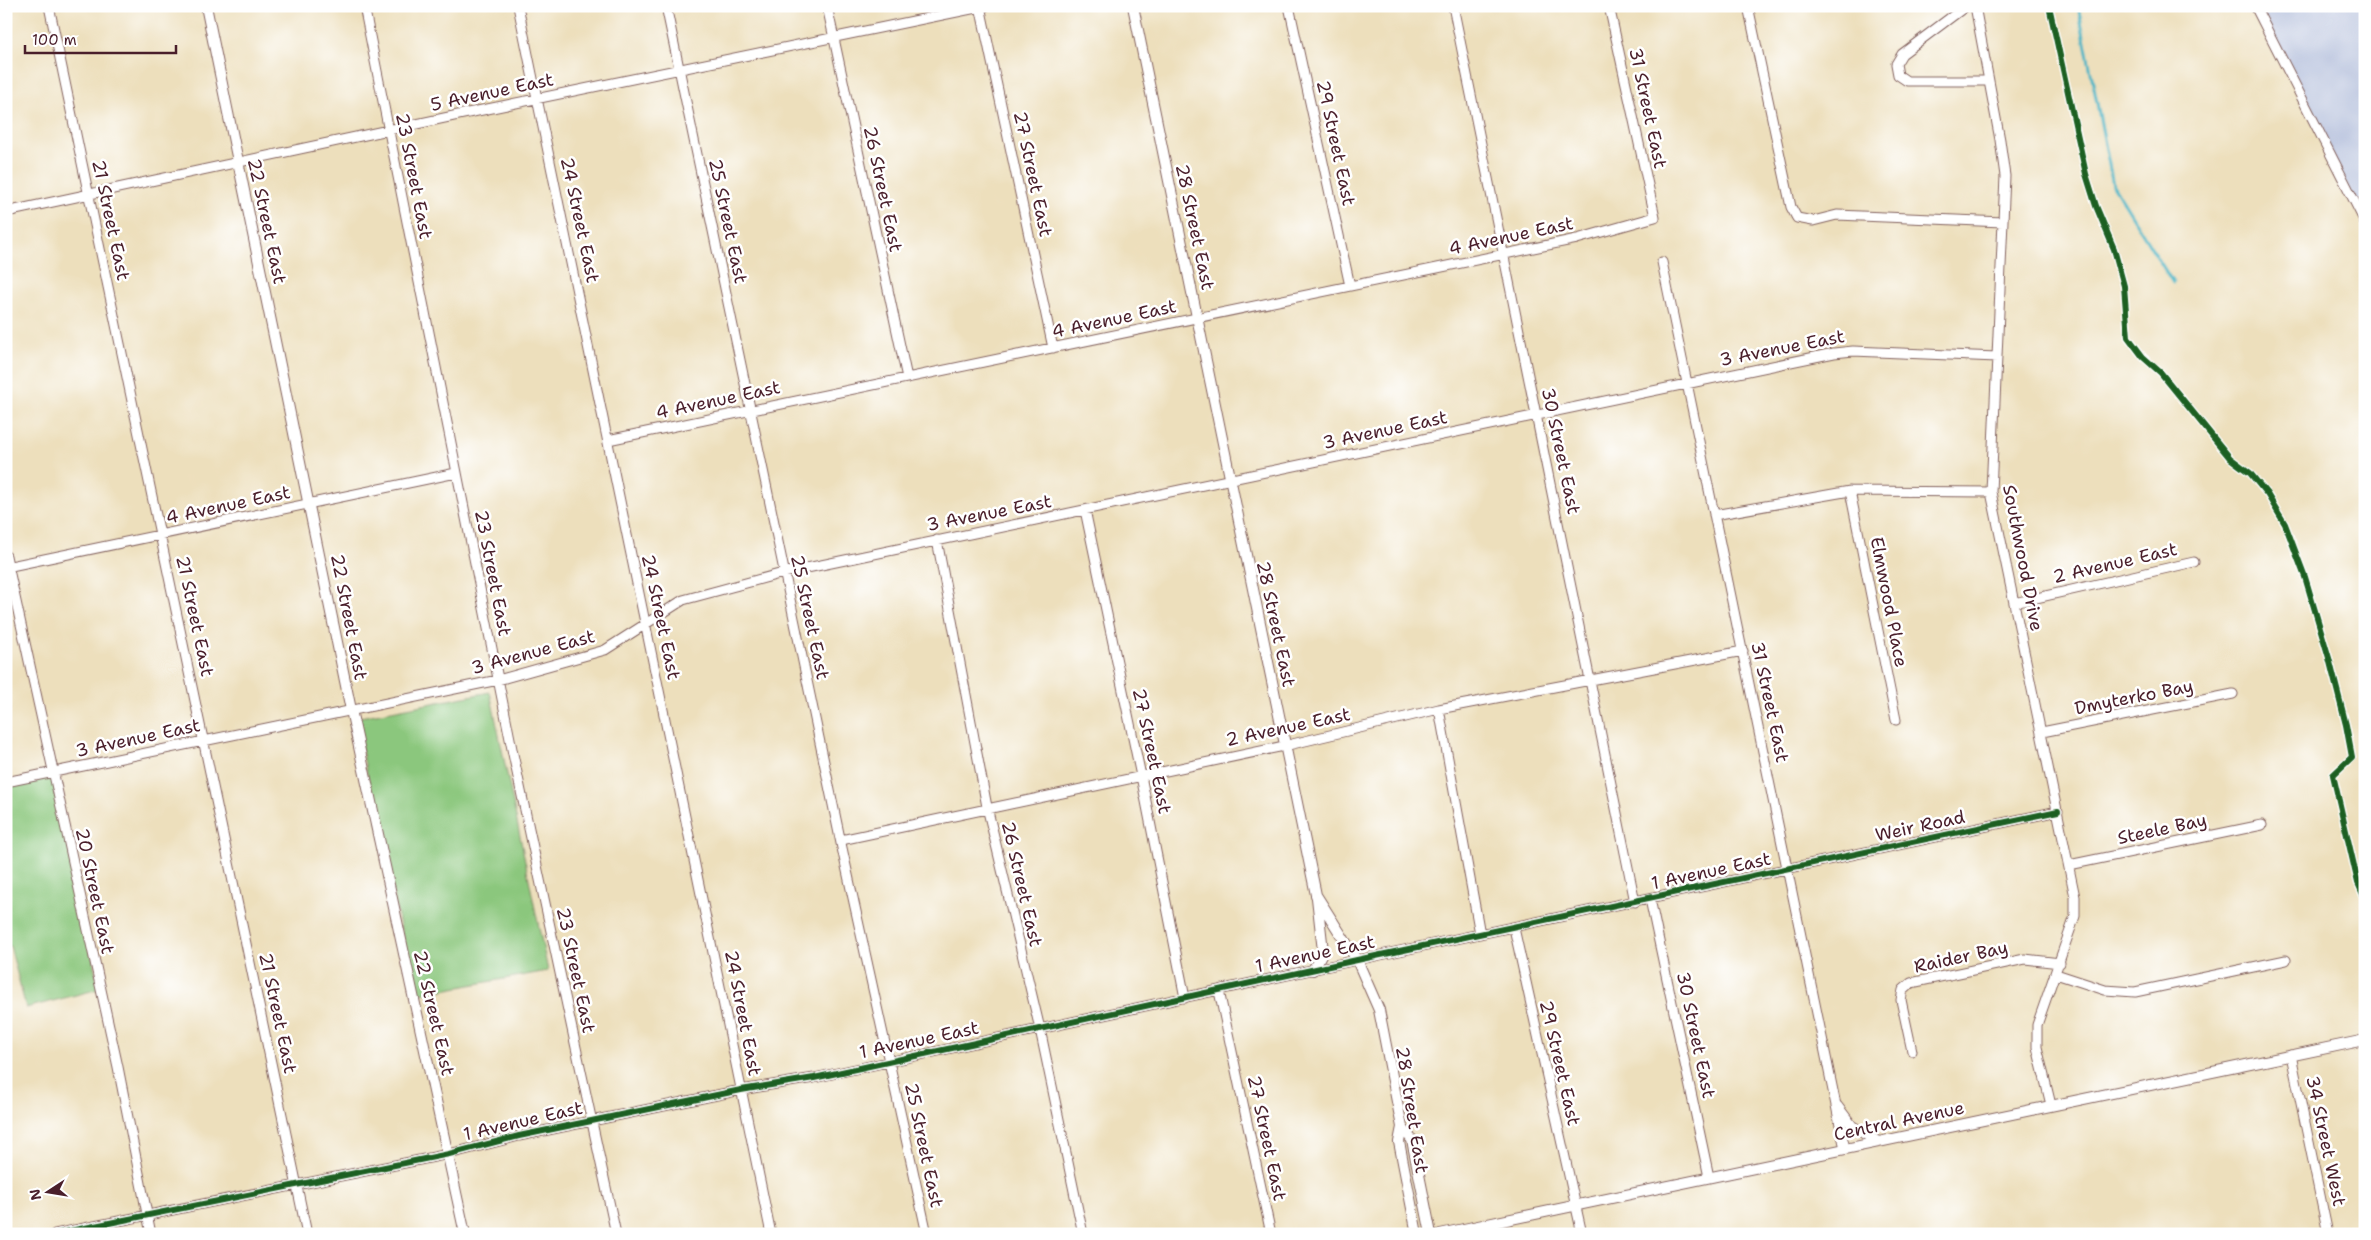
<svg xmlns="http://www.w3.org/2000/svg" width="2371" height="1240" font-family="'Shantell Sans',sans-serif">
<rect width="100%" height="100%" fill="#fff"/>
<filter id="ink" filterUnits="userSpaceOnUse"><feTurbulence type="fractalNoise" baseFrequency=".02" numOctaves="2"/><feDisplacementMap in="SourceGraphic" scale="10" xChannelSelector="R" yChannelSelector="G"/><feConvolveMatrix kernelMatrix="1 2 1 2 8 2 1 2 1" color-interpolation-filters="sRGB"/></filter>
<filter id="wash" filterUnits="userSpaceOnUse"><feTurbulence type="fractalNoise" baseFrequency=".0096" numOctaves="4" result="noise"/><feDisplacementMap in="SourceGraphic" scale="20" xChannelSelector="R" yChannelSelector="G"/><feGaussianBlur stdDeviation="1.12" result="paint"/><feColorMatrix in="noise" values="0 0 0 0 0 0 0 0 0 0 0 0 0 0 0 0 0 1.4 0 .05"/><feComposite in="paint" operator="in"/></filter>
<g filter="url(#wash)">
<rect width="100%" height="100%" fill="#eddfbc"/>
<!-- industrial -->
<path fill="#bac4de" d="M2255 6H2365V222Z"/>
<!-- green -->
<path fill="#8bc77d" stroke="#6a7354" d="M490 692 548 971 415 995 355 718Z
M53 773 99 989 26 1008 10 946H6V783Z"/>
<g fill="none" stroke-linecap="round" stroke-linejoin="round">
<!-- stream -->
<path stroke="#49b5c6" stroke-width="3" d="M2078 6 2113 185 2173 283"/>
</g>
</g>
<g filter="url(#ink)">
<g fill="none" stroke-linecap="round" stroke-linejoin="round">
<defs>
<path id="minor" d="M49 6 307 1234
M364 6 513 754 616 1234
M518 6 771 1234
M666 6 842 848 927 1234
M827 6 907 378
M980 6 1053 348
M1289 6 1350 286
M1453 6 1635 902
M1748 6 1791 207 1797 218 1813 221 1837 215 2003 222
M1966 6 1902 54 1896 64 1898 75 1907 81H1989
M1975 6 2000 140 2005 176 1991 492 2075 897V916L2037 1025V1047L2051 1105
M2255 6 2365 222
M6 212 463 114 986 6
M1662 262 1845 1149
M608 440 1577 239 1655 217 1609 6
M1850 491 1896 720
M1085 510 1141 776 1185 998
M1714 515 1850 491 1991 492
M937 540 987 807 1040 1029 1083 1234
M6 556 118 1067 151 1234
M6 567 456 473
M2014 603 2194 562
M1439 709 1480 934
M2042 732 2233 694
M6 782 498 680 605 650 683 600 783 573 1834 353 1853 351 1997 357
M841 840 1284 746 1439 709 1743 651
M2069 865 2262 825
M1650 899 1709 1177
M1514 928 1582 1234
M2056 974 2105 990 2135 992 2286 960
M1219 991 1271 1234
M1912 1051 1901 1000 1903 990 1911 983 2025 959 2060 963
M2291 1055 2328 1234
M1489 1224 1491 1234
M55 1234 449 1154 519 1136 741 1090 814 1078 1357 960 2058 811"/>
<path id="tertiary" d="M206 6 351 710 465 1234
M1133 6 1316 895 1357 960 1379 1010 1402 1127 1399 1142 1417 1234
M1313 970 1323 951 1317 898
M1837 1106 1852 1126 1878 1142
M1402 1127 1412 1140 1431 1234
M1440 1234 2365 1040"/>
</defs>
<!-- minor casing -->
<use href="#minor" stroke="#83625e" stroke-width="11"/>
<!-- tertiary casing -->
<use href="#tertiary" stroke="#83625e" stroke-width="12"/>
<!-- minor -->
<use href="#minor" stroke="#fff" stroke-width="9"/>
<!-- tertiary -->
<use href="#tertiary" stroke="#fff" stroke-width="10"/>
<defs>
<path id="cycleway" d="M2049 6 2086 174 2096 206 2114 249 2124 286 2128 337 2143 357 2161 373 2230 458 2250 473 2267 494 2285 524 2305 577 2329 658 2346 725 2352 757 2333 775 2358 883 2365 899
M55 1234 449 1154 519 1136 741 1090 814 1078 1357 960 2058 811"/>
</defs>
<!-- cycleway casing -->
<use href="#cycleway" stroke="#fff" stroke-width="9"/>
<!-- cycleway -->
<use href="#cycleway" stroke="#1b5e20" stroke-width="6"/>
</g>
</g>
<g text-anchor="middle" stroke-width="5" stroke-linejoin="round" paint-order="stroke">
<!-- street labels -->
<g font-size="18" fill="#4a1f2b" stroke="#fff">
<text transform="translate(492 92) rotate(-12)" y="6">5 Avenue East</text>
<text transform="translate(1648 108) rotate(78)" y="6">31 Street East</text>
<text transform="translate(1336 143) rotate(78)" y="6">29 Street East</text>
<text transform="translate(1033 174) rotate(78)" y="6">27 Street East</text>
<text transform="translate(414 176) rotate(79)" y="6">23 Street East</text>
<text transform="translate(883 189) rotate(78)" y="6">26 Street East</text>
<text transform="translate(111 220) rotate(78)" y="6">21 Street East</text>
<text transform="translate(580 220) rotate(78)" y="6">24 Street East</text>
<text transform="translate(267 221) rotate(78)" y="6">22 Street East</text>
<text transform="translate(728 221) rotate(78)" y="6">25 Street East</text>
<text transform="translate(1195 227) rotate(78)" y="6">28 Street East</text>
<text transform="translate(1511 236) rotate(-12)" y="6">4 Avenue East</text>
<text transform="translate(1114 319) rotate(-12)" y="6">4 Avenue East</text>
<text transform="translate(1782 348) rotate(-11)" y="6">3 Avenue East</text>
<text transform="translate(718 400) rotate(-12)" y="6">4 Avenue East</text>
<text transform="translate(1385 430) rotate(-12)" y="6">3 Avenue East</text>
<text transform="translate(1561 451) rotate(78)" y="6">30 Street East</text>
<text transform="translate(228 505) rotate(-12)" y="6">4 Avenue East</text>
<text transform="translate(989 513) rotate(-11)" y="6">3 Avenue East</text>
<text transform="translate(2023 558) rotate(79)" y="6">Southwood Drive</text>
<text transform="translate(2115 563) rotate(-13)" y="6">2 Avenue East</text>
<text transform="translate(493 573) rotate(79)" y="6">23 Street East</text>
<text transform="translate(1889 602) rotate(79)" y="6">Elmwood Place</text>
<text transform="translate(195 616) rotate(78)" y="6">21 Street East</text>
<text transform="translate(349 617) rotate(79)" y="6">22 Street East</text>
<text transform="translate(661 617) rotate(78)" y="6">24 Street East</text>
<text transform="translate(810 617) rotate(78)" y="6">25 Street East</text>
<text transform="translate(1276 624) rotate(78)" y="6">28 Street East</text>
<text transform="translate(533 652) rotate(-15)" y="6">3 Avenue East</text>
<text transform="translate(2134 697) rotate(-11)" y="6">Dmyterko Bay</text>
<text transform="translate(1770 702) rotate(78)" y="6">31 Street East</text>
<text transform="translate(1288 727) rotate(-12)" y="6">2 Avenue East</text>
<text transform="translate(138 738) rotate(-12)" y="6">3 Avenue East</text>
<text transform="translate(1152 751) rotate(78)" y="6">27 Street East</text>
<text transform="translate(1920 826) rotate(-12)" y="6">Weir Road</text>
<text transform="translate(2162 829) rotate(-12)" y="6">Steele Bay</text>
<text transform="translate(1711 871) rotate(-12)" y="6">1 Avenue East</text>
<text transform="translate(1022 884) rotate(77)" y="6">26 Street East</text>
<text transform="translate(95 891) rotate(78)" y="6">20 Street East</text>
<text transform="translate(1315 954) rotate(-12)" y="6">1 Avenue East</text>
<text transform="translate(1961 957) rotate(-12)" y="6">Raider Bay</text>
<text transform="translate(576 970) rotate(78)" y="6">23 Street East</text>
<text transform="translate(278 1013) rotate(78)" y="6">21 Street East</text>
<text transform="translate(434 1013) rotate(77)" y="6">22 Street East</text>
<text transform="translate(743 1013) rotate(79)" y="6">24 Street East</text>
<text transform="translate(1696 1035) rotate(78)" y="6">30 Street East</text>
<text transform="translate(919 1040) rotate(-12)" y="6">1 Avenue East</text>
<text transform="translate(1560 1063) rotate(77)" y="6">29 Street East</text>
<text transform="translate(1412 1110) rotate(81)" y="6">28 Street East</text>
<text transform="translate(523 1121) rotate(-13)" y="6">1 Avenue East</text>
<text transform="translate(1899 1121) rotate(-12)" y="6">Central Avenue</text>
<text transform="translate(1267 1138) rotate(78)" y="6">27 Street East</text>
<text transform="translate(2326 1141) rotate(78)" y="6">34 Street West</text>
<text transform="translate(924 1145) rotate(78)" y="6">25 Street East</text>
</g>
</g>
<!-- margin -->
<rect width="2371" height="1240" fill="none" stroke="#fff" stroke-width="25"/>
<!-- north arrow -->
<g transform="translate(48 1192) rotate(258)" stroke="#ffffff" stroke-width="4" paint-order="stroke">
<path d="M0-4L9 19L0 12L-9 19Z" fill="#4a1f2b"/>
<text y="-8" font-size="14" font-weight="bold" text-anchor="middle" fill="#4a1f2b">N</text>
</g>
<!-- scale -->
<path d="M25 45v8h151v-8" fill="none" stroke="#4a1f2b" stroke-width="2.5"/>
<text x="32" y="45" font-size="15" fill="#4a1f2b" stroke="#ffffff" stroke-width="4" paint-order="stroke">100 m</text>
</svg>
